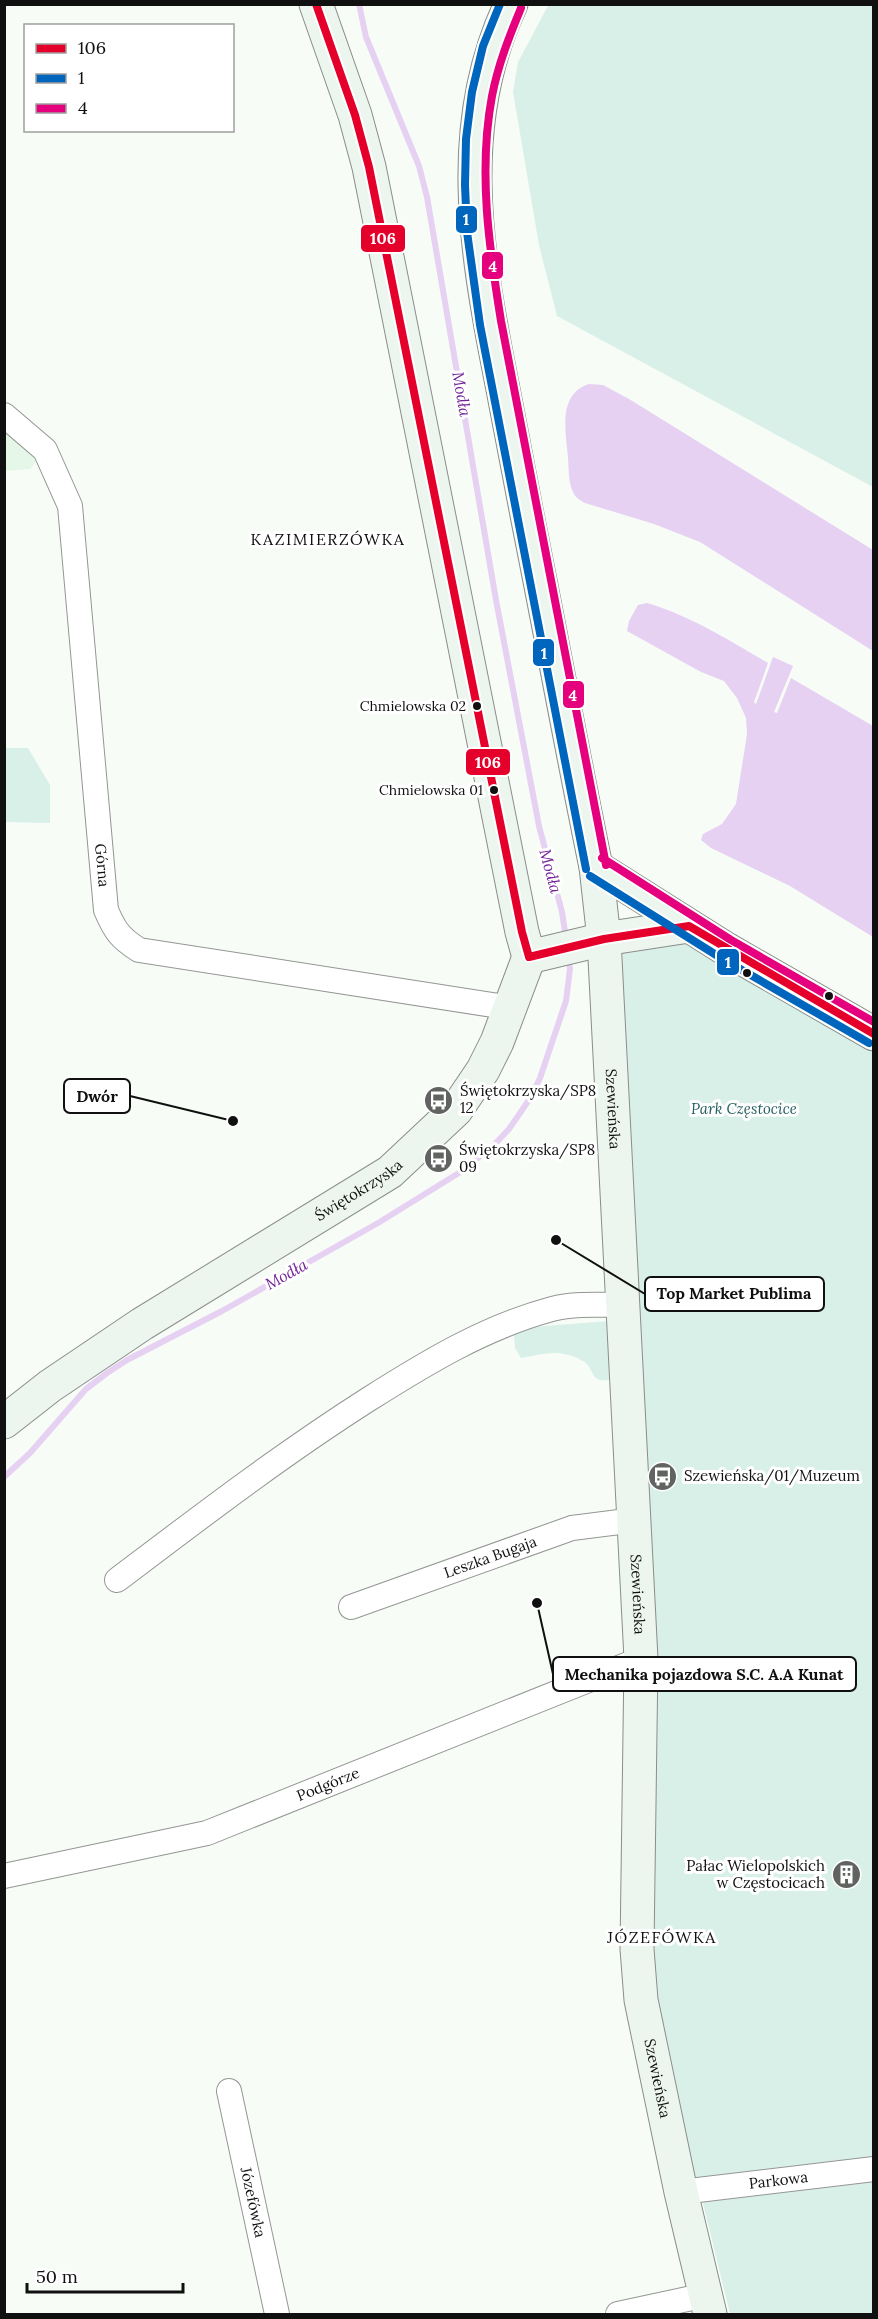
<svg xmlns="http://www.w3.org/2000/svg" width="878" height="2319" font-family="Lora,serif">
<rect width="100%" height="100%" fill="#f7fcf7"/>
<!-- farmland -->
<path fill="#e5f7e8" d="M4 415 45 450 30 469 5 471Z"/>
<!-- green -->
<path fill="#d9f0e9" d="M549 4 873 5V487L557 316 539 245 513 92 518 62Z
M5 748H28L50 785V823L5 822Z
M689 926 873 1034V2169L681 2192 641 2000 617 938Z
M609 1321 611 1380C591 1382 596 1375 586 1363 582 1360 574 1356 569 1355 552 1350 537 1355 521 1358L515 1348 514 1334 532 1327Z
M873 2178V2314H730L702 2199Z"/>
<!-- water -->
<path fill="#e6d1f3" d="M589 384 603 385 629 399 873 550V651L700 542 654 524 585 503C580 500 577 499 574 494 568 483 569 470 568 458 566 433 557 394 589 384Z
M647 603C689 615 730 641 768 663L754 702 756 704 773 657 793 666 774 712 777 713 791 678 873 726V937L790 886 711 848 701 840 703 834 722 824 736 804 747 734 746 718 737 698 724 681 701 672 627 631 629 621 638 605Z"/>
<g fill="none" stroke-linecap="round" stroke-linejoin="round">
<!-- stream -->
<path stroke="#e6d1f3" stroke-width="6" d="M359 4 366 37 419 166 427 197 496 600 539 826 562 912 566 938
M4 1477 30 1453 86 1389 107 1373 127 1360 222 1311 378 1223 462 1171 495 1144 509 1129 531 1097 540 1078 566 1001 570 969 568 957"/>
<defs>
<g id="street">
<path id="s1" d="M4 415 45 450 70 506 106 910C115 931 120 938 139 950L499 1006 509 1011"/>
<path d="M117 1580C199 1518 281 1455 369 1399 426 1363 485 1327 552 1309 575 1303 601 1305 625 1305"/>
<path id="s2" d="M351 1607 572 1528 635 1520"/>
<path id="s3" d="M4 1876 207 1833 641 1659"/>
<path id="s4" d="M229 2091 277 2314"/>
<path id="s5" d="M681 2192 874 2169"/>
<path d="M618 2314 706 2295"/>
</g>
<g id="secondary">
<path d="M316 4 355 115 369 167 522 932 529 957"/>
<path id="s6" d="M511 4C455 122 475 246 499 369 509 419 518 469 528 520 551 635 572 751 596 867L604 939 641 1659 637 1949 641 2000 681 2192 710 2314"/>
<path d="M596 867 726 949 874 1034"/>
<path d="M529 957 604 939 689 926"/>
<path id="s7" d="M4 1422 50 1386 142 1324 390 1172 456 1110 483 1070 497 1042 529 957"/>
</g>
</defs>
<!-- street casing -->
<use href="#street" stroke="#949694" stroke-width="26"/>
<!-- secondary casing -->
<use href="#secondary" stroke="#8b8d8b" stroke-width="35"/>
<!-- street -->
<use href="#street" stroke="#fefffe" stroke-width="24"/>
<!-- secondary -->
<use href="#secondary" stroke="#ecf5ee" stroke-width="33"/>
<defs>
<path id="bus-1" d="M316 4 355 115 369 167 522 932 529 957
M529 957 604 939 689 926 874 1034"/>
<path id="bus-2" d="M500 4 483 46 472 92 466 139 465 185 467 232 480 325 586 869
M590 876 721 958 869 1043"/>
<path id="bus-3" d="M521 8C509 37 498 65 492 96 478 171 489 247 501 321L606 865
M602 858 731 940 874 1022"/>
</defs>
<!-- bus-1 casing -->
<use href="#bus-1" stroke="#fff" stroke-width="12"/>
<!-- bus-2 casing -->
<use href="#bus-2" stroke="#fff" stroke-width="12"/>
<!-- bus-3 casing -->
<use href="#bus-3" stroke="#fff" stroke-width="12"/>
<!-- bus-1 -->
<use href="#bus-1" stroke="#e4002b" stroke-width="8"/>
<!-- bus-2 -->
<use href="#bus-2" stroke="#0065bd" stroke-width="8"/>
<!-- bus-3 -->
<use href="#bus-3" stroke="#e5007d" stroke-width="8"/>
</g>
<!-- icons -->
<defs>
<symbol id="bus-disc" viewBox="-11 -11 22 22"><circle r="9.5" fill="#616361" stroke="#fff"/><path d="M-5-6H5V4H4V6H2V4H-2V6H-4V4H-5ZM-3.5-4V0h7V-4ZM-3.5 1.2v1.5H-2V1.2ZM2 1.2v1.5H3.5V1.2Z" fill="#fff"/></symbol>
<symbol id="building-disc" viewBox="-11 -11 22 22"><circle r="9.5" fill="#616361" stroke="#fff"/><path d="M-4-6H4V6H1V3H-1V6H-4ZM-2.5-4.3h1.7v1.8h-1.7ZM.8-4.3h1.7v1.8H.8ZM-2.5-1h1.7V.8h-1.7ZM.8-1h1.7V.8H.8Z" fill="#fff"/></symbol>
</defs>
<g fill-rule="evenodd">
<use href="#bus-disc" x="422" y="1084" width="33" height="33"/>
<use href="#bus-disc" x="422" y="1142" width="33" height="33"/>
<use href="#bus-disc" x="646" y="1460" width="33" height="33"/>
<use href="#building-disc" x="830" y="1858" width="33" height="33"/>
</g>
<!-- markers -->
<g fill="#101010" stroke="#fff" stroke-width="2">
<circle cx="477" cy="706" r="5"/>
<circle cx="494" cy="790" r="5"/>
<circle cx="747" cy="973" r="5"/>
<circle cx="829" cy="996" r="5"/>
</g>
<g text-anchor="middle" stroke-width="6" stroke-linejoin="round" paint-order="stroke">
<!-- bus labels -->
<g font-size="14" fill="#101010" stroke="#fff" text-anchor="end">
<text x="466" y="711">Chmielowska 02</text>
<text x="483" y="795">Chmielowska 01</text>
</g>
<!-- street labels -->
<g font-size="15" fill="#101010" stroke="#fff">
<text dy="5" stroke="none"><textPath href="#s1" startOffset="476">Górna</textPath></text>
<text dy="5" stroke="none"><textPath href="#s6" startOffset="1122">Szewieńska</textPath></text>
<text dy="5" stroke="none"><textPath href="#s7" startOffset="424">Świętokrzyska</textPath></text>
<text dy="5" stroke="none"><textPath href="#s2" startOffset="148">Leszka Bugaja</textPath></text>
<text dy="5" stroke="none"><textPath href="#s6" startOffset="1608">Szewieńska</textPath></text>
<text dy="5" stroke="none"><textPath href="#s3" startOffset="338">Podgórze</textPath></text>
<text dy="5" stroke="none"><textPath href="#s6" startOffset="2094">Szewieńska</textPath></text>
<text dy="5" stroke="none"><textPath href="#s5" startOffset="98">Parkowa</textPath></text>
<text dy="5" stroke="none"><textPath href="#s4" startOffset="114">Józefówka</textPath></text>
</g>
<!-- poi labels -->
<g font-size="15" fill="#101010" stroke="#fff" text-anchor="start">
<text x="460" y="1096">Świętokrzyska/SP8<tspan x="460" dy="17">12</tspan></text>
<text x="459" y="1155">Świętokrzyska/SP8<tspan x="459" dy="17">09</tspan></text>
<text x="684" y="1481">Szewieńska/01/Muzeum</text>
<text x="825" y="1871" text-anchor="end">Pałac Wielopolskich<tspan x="825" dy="17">w Częstocicach</tspan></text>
</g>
<!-- park labels -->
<g font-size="15" font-style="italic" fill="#266063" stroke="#fff">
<text x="744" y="1114">Park Częstocice</text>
</g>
<!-- water labels -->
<g font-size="16" font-style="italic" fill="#752498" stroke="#fff">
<text transform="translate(462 394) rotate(80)" y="6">Modła</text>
<text transform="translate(551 871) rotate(75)" y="6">Modła</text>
<text transform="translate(286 1274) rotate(-29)" y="6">Modła</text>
</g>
<!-- neighbourhood labels -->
<g font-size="16" letter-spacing="1.5" fill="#101010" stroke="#fff">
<text x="328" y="545">KAZIMIERZÓWKA</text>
<text x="662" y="1943">JÓZEFÓWKA</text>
</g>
</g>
<!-- callouts -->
<path fill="none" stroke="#101010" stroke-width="2" d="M233 1121L130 1096M556 1240L645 1294M537 1603L553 1674"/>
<g fill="#101010" stroke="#fff" stroke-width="2">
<circle cx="233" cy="1121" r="6"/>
<circle cx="556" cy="1240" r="6"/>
<circle cx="537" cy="1603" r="6"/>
</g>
<g fill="#fff" stroke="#101010" stroke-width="2">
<rect x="64" y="1079" width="66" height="34" rx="6"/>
<rect x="645" y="1277" width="179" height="34" rx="6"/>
<rect x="553" y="1657" width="303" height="34" rx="6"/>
</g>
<g font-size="16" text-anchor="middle" font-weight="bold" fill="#101010">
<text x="97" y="1102">Dwór</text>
<text x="734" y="1299">Top Market Publima</text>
<text x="704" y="1680">Mechanika pojazdowa S.C. A.A Kunat</text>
</g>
<g stroke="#fff" stroke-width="2">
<rect x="455" y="205" width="23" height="29" rx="6" fill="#0065bd"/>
<rect x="360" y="224" width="46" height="29" rx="6" fill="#e4002b"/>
<rect x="481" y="251" width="23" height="29" rx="6" fill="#e5007d"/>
<rect x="532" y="638" width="23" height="29" rx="6" fill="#0065bd"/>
<rect x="562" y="680" width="23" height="29" rx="6" fill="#e5007d"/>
<rect x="465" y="748" width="46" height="28" rx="6" fill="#e4002b"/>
<rect x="716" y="948" width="24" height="28" rx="6" fill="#0065bd"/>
</g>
<g font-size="16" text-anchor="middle" font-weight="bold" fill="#fff">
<text x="466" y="225">1</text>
<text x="383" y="244">106</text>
<text x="493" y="272">4</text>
<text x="544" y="659">1</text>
<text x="573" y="701">4</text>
<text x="488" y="768">106</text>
<text x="728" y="968">1</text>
</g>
<!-- border -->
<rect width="878" height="2319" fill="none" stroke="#101010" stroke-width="12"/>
<!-- legend -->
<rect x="24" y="24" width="210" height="108" fill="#ffffff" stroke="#9f9f9f" stroke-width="1.5"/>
<rect x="36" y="44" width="30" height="9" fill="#e4002b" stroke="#9f9f9f" stroke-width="1.5"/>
<text x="78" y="54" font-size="18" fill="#101010">106</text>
<rect x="36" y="74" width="30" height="9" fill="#0065bd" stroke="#9f9f9f" stroke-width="1.5"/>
<text x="78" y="84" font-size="18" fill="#101010">1</text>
<rect x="36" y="104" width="30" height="9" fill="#e5007d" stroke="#9f9f9f" stroke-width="1.5"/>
<text x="78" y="114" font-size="18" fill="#101010">4</text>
<!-- scale -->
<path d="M27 2283v9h156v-9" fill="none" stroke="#101010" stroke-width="3"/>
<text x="36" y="2283" font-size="18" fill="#101010" stroke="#ffffff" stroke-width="4.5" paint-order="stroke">50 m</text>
</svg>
